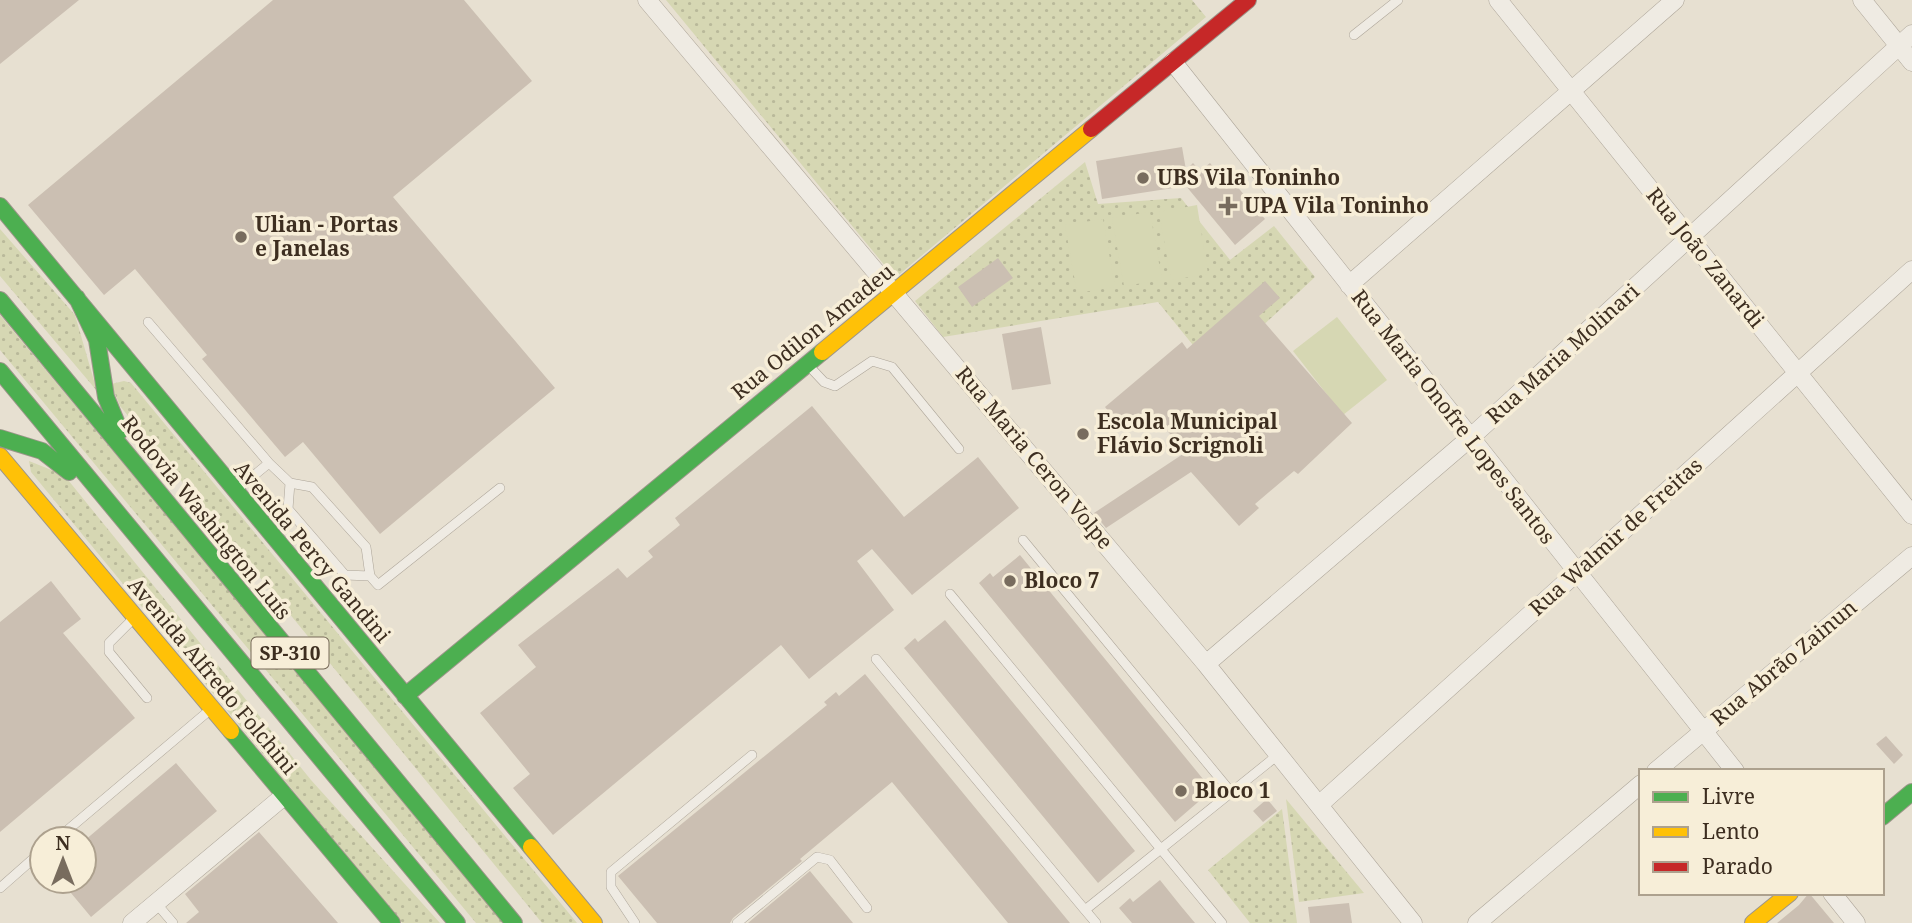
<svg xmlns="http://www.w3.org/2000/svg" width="1912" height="923" font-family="'Noto Serif',serif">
<defs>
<pattern id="green-dots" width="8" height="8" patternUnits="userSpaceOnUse" patternTransform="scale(1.75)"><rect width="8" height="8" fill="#d6d7b3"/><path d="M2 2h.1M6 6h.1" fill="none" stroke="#b9b99a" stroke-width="1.8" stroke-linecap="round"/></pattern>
</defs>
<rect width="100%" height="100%" fill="#e7e0d1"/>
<!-- green -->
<path fill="url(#green-dots)" d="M666 0H1192L1206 17 895 278Z
M1085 162 1098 204 1181 198 1230 260 1274 226 1315 277 1214 371 1158 302 943 337 915 301Z
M0 229 75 315 97 391 0 276Z
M0 315 505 923H476L0 350Z
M124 381 131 383 577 923H542L120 406 111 384Z
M29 461 64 475 311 780 440 923H402L31 472Z
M1286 799 1364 893 1299 902Z
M1282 809 1297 923H1250L1208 870Z"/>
<!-- pitch -->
<path fill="#d6d7b3" d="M1197 205 1208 274 1171 280 1159 212Z
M1150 212 1162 280 1124 286 1112 218Z
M1103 219 1115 287 1077 293 1065 225Z
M1337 317 1387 380 1343 415 1293 351Z"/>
<!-- building -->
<path fill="#cbbfb2" d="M0 0H79L0 64Z
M273 0H464L532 81 393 197 555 388 380 534 303 442 285 457 202 359 207 355 135 269 104 295 28 205Z
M1182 147 1186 170 1193 163 1200 171 1210 163 1218 173 1222 169 1265 219 1235 245 1186 186 1102 199 1096 161Z
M998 258 1013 278 972 307 958 287Z
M1265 281 1280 298 1259 316 1352 423 1298 474 1294 471 1255 504 1259 508 1239 526 1191 472 1106 528 1094 513 1186 452 1148 409 1124 430 1105 407 1182 342 1187 349Z
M1041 327 1051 384 1012 390 1002 334Z
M812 406 904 517 978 457 1019 508 912 595 872 549 857 561 894 610 809 679 781 645 553 835 513 788 530 774 480 713 536 667 518 645 618 568 627 578 653 557 648 551 680 525 675 518Z
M1020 555 1212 790 1175 822 979 583 990 573 993 577Z
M51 581 81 619 63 633 135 718 0 832V622Z
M945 620 1135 851 1098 883 904 648 915 638 918 642Z
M865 674 1070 923H1008L892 782 800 859 802 861 733 918 730 923H657L618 876 827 705 824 702 836 692 839 696Z
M1886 736 1903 755 1894 764 1876 744Z
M176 763 217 811 91 917 61 881H84V841Z
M1267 799 1277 811 1263 822 1253 811Z
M259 832 338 923H186L199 912 185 894Z
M810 871 853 923H748Z
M1160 880 1180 905 1195 923H1132L1119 908 1130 898 1133 902Z
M1809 893 1834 923H1777L1799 905Z
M1349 903 1352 923H1310L1308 907Z"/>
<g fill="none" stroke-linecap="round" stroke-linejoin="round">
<defs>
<path id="lane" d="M1354 35 1398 0
M148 322 269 463
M808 365 824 382 835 386 872 361 892 367 959 449
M290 483 288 509 345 575 370 576
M235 491 269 463 290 483 312 487 366 547 370 576 378 585 500 488
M1023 540 1231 792
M950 594 1222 923
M133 619 109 643V652L147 698
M876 659 1085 910 1279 754
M57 839 211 709
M0 888 42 851
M156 903 173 923
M1085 910 1096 923
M635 923 611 887V872L752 755
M737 923 817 857 830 860 867 908"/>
<path id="street" d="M647 0 1206 664 1413 923
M1498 0 1912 515
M1862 0 1912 62
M1173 62 1735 771
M1349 285 1675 0
M1206 664 1470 438 1912 34
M1656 771 1912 556
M1320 804 1912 270
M1832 893 1856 923
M132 923 284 796
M1477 923 1641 784"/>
<path id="fast" d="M0 206 531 847
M77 298 97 340 106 397 120 431
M0 300 514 923
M0 371 457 923
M0 438 42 451 69 472
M405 696 822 352
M231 731 392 923
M1882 817 1912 792"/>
<path id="slow" d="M822 352 1091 129
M0 456 231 731
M531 847 594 923
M1753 923 1790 893"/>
<path id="jam" d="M1091 129 1248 0"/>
</defs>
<!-- lane casing -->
<use href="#lane" stroke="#ada599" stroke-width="10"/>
<!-- street casing -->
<use href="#street" stroke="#ada599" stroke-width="19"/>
<!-- fast casing -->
<use href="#fast" stroke="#9c958a" stroke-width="18"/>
<!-- slow casing -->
<use href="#slow" stroke="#9c958a" stroke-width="18"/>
<!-- jam casing -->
<use href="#jam" stroke="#9c958a" stroke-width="18"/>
<!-- lane -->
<use href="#lane" stroke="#efebe3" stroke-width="9"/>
<!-- street -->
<use href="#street" stroke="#efebe3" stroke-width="18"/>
<!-- fast -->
<use href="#fast" stroke="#4caf50" stroke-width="16"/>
<!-- slow -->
<use href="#slow" stroke="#ffc107" stroke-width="16"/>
<!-- jam -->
<use href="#jam" stroke="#c62828" stroke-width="16"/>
</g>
<!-- markers -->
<g fill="#786c5e" stroke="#f7eed8" stroke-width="2.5">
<circle cx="1143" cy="178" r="7"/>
<path d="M1224.5 195.5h7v7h7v7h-7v7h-7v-7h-7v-7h7z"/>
<circle cx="241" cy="237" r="7"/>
<circle cx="1083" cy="434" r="7"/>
<circle cx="1010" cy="581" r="7"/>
<circle cx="1181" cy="791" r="7"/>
</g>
<g text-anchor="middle" stroke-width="7" stroke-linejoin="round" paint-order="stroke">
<!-- shield labels -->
<rect fill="#f7eed8" stroke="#756857" stroke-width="2" x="251.5" y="637.5" width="77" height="31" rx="5"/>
<g font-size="19" font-weight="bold" fill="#3d2e20">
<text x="290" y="660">SP-310</text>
</g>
<!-- poi labels -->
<g font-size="21" font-weight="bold" fill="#3d2e20" stroke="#f7eed8" text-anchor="start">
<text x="1157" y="185">UBS Vila Toninho</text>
<text x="1244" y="213">UPA Vila Toninho</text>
<text x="255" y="232">Ulian - Portas<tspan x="255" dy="24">e Janelas</tspan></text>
<text x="1097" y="429">Escola Municipal<tspan x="1097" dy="24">Flávio Scrignoli</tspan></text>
<text x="1024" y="588">Bloco 7</text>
<text x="1195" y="798">Bloco 1</text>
</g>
<!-- street labels -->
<g font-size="21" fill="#3d2e20" stroke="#f7eed8">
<text transform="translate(1705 258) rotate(51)" y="7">Rua João Zanardi</text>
<text transform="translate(813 332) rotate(-39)" y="7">Rua Odilon Amadeu</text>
<text transform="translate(1563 354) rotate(-42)" y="7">Rua Maria Molinari</text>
<text transform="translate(1453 417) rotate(52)" y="7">Rua Maria Onofre Lopes Santos</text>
<text transform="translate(1034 458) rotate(50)" y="7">Rua Maria Ceron Volpe</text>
<text transform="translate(206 518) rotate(51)" y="7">Rodovia Washington Luís</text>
<text transform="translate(1616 537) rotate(-42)" y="7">Rua Walmir de Freitas</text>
<text transform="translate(312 552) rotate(50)" y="7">Avenida Percy Gandini</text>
<text transform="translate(1784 663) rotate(-40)" y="7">Rua Abrão Zainun</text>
<text transform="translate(212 676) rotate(50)" y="7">Avenida Alfredo Folchini</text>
</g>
</g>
<!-- legend -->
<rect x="1639" y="769" width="245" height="126" fill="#f7eed8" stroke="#ada18e" stroke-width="2"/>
<rect x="1653" y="792" width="35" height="10" fill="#4caf50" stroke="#ada18e" stroke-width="2"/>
<text x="1702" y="804" font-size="21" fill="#3d2e20">Livre</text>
<rect x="1653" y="827" width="35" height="10" fill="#ffc107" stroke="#ada18e" stroke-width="2"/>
<text x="1702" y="839" font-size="21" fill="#3d2e20">Lento</text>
<rect x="1653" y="862" width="35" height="10" fill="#c62828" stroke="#ada18e" stroke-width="2"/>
<text x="1702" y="874" font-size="21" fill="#3d2e20">Parado</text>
<!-- north arrow -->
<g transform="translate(63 860)"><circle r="33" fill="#f7eed8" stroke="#ada18e" stroke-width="2"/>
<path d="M0-5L12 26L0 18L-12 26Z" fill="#786c5e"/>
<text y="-10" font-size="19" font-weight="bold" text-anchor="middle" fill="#3d2e20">N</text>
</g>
</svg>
